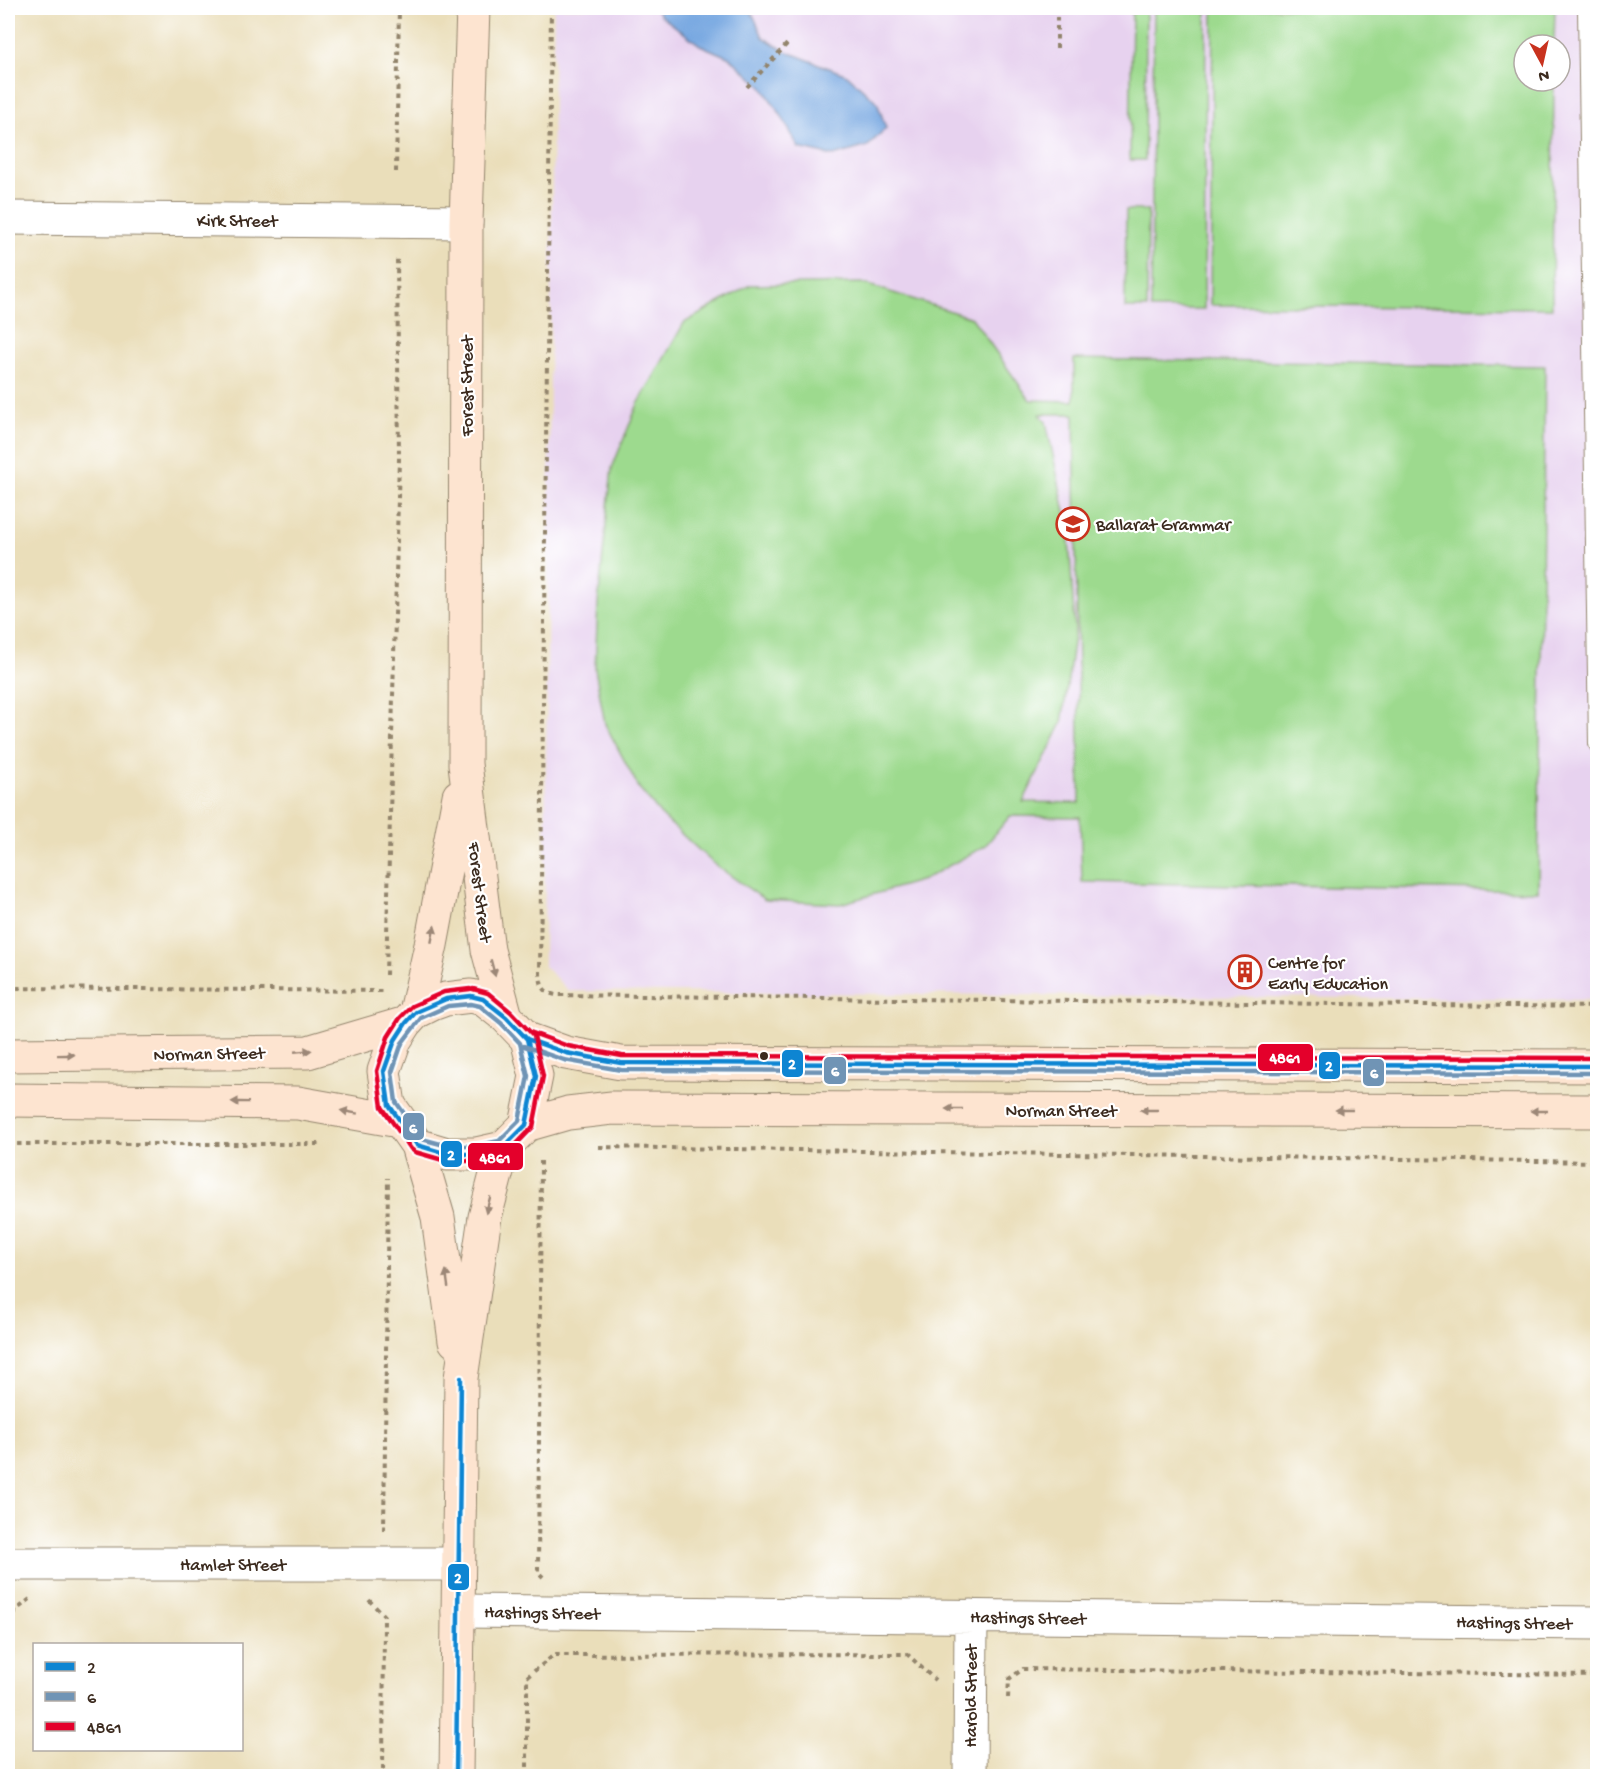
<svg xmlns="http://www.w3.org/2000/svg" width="1605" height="1784" font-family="'Gochi Hand',sans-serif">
<rect width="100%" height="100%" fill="#fff"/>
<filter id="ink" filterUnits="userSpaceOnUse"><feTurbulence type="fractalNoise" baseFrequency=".0167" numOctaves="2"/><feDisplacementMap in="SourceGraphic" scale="12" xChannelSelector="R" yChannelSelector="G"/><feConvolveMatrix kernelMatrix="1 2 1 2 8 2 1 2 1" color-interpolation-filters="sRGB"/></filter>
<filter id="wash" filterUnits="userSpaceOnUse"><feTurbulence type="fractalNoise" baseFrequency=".008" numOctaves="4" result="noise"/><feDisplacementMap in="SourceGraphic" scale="24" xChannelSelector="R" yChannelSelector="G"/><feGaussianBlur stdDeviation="1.35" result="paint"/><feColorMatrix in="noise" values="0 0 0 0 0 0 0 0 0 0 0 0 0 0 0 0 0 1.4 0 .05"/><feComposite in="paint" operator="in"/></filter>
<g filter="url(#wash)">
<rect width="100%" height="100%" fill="#eadeba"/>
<!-- built -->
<path fill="#e7d2ef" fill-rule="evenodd" d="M554 8H1597V1000L569 991 544 966ZM1524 45H1560V81H1524Z"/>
<!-- green -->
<path fill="#9dda8e" stroke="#6c8256" stroke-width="1.5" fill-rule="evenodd" d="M1132 8H1146L1145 160H1130Z
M1154 8H1206L1204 309H1151Z
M1213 8H1555L1554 45H1524V81H1554L1552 308 1210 305Z
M1126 210H1148L1147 308H1125Z
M862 283 972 318 1030 400 1074 401V359L1545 366 1538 891 1082 882 1080 817 1010 816 985 846 923 880 840 904 765 900 714 864 661 815 639 788 605 724 595 669 598 603 612 468 637 406 684 323 750 285ZM1040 414H1074L1080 803 1023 802 1062 723 1075 629 1068 526 1046 422Z"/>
<!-- water -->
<path fill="#77a7e1" stroke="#596880" stroke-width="1.5" d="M656 8H750L763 37 785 51 847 75 877 102 886 128 868 146 833 156 799 148 781 115 762 87 730 58 700 45 660 15Z"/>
</g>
<g filter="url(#ink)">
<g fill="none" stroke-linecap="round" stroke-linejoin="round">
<defs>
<path id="lane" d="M1587 8 1598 744"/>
<path id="street" d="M8 218 466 222
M8 1564H458
M458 1611 1598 1623
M970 1776 971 1616"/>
<path id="secondary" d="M473 8 466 222 465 764 488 950 506 1017
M471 996 483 999 506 1017 527 1039 536 1076 526 1125 503 1148 476 1154H447L417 1145 389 1105 384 1071 395 1040 406 1023 416 1012 432 1004 446 999Z
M416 1012 431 945 459 796
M527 1039 566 1053 621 1063 1598 1066
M8 1055 308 1052 406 1023
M8 1100 298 1103 399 1121
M526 1125 568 1113 612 1108 1598 1111
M417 1145 438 1217 455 1341
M456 1776 461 1378 485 1217 503 1148"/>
</defs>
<!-- lane casing -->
<use href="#lane" stroke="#92846c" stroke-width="20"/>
<!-- street casing -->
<use href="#street" stroke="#92846c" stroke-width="35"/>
<!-- secondary casing -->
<use href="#secondary" stroke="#92846c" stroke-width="35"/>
<!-- path -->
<path stroke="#92846c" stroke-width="4" stroke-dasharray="4.5 4.5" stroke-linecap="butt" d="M551 8 540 972C540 984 543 993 556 995L1598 1007
M1057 8V48
M747 87 788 43
M396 172 399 8
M386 975 399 458 397 257
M8 988 383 991
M8 1144H319
M599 1147 1598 1162
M541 1161 538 1572 543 1577
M384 1530 388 1178
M369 1600 384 1616 383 1776
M1008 1698 1009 1679 1023 1669 1598 1675
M9 1776 12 1623 15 1611 30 1599
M527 1776V1677L554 1655 907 1654 935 1680"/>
<!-- lane -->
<use href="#lane" stroke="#fff" stroke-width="18"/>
<!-- street -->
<use href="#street" stroke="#fff" stroke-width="33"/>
<!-- secondary -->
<use href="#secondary" stroke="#fde4d0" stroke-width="33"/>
<defs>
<path id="bus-1" d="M471 996 483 999 506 1017 527 1039 536 1076 526 1125 503 1148 476 1154H447L417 1145 389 1105 384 1071 395 1040 406 1023 416 1012 446 999Z
M527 1039 566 1053 621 1063 1598 1066
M456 1776 461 1378"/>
<path id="bus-2" d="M471 1004 480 1006 501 1023 520 1043 528 1076 519 1121 499 1141 475 1146H448L422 1139 396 1102 392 1072 402 1043 421 1018 448 1006Z
M524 1046 564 1060 621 1070 1598 1073"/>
<path id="bus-3" d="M470 989 444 992 412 1006 400 1018 388 1037 377 1071 382 1107 411 1149 415 1152 446 1161H478L507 1154 533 1127 543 1076 534 1036 511 1012 488 993 473 989
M530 1032 568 1046 622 1056 1598 1058"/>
</defs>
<!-- bus-1 casing -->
<use href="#bus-1" stroke="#fff" stroke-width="9"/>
<!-- bus-2 casing -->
<use href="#bus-2" stroke="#fff" stroke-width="9"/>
<!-- bus-3 casing -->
<use href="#bus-3" stroke="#fff" stroke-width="9"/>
<!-- bus-1 -->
<use href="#bus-1" stroke="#0e85d2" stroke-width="4.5"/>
<!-- bus-2 -->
<use href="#bus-2" stroke="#7094b5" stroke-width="4.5"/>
<!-- bus-3 -->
<use href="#bus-3" stroke="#e4002b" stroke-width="4.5"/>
</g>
<!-- one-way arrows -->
<defs><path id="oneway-solid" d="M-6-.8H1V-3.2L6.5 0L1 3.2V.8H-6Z" transform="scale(1.5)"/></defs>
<g fill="#9c8777">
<use href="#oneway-solid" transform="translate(433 934) rotate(-79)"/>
<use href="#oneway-solid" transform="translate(493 968) rotate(75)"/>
<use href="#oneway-solid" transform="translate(303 1051) rotate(-5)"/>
<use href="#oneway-solid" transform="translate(66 1055) rotate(-1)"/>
<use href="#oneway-solid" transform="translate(240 1102) rotate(-179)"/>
<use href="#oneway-solid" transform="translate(954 1109) rotate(-180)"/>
<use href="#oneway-solid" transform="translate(1149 1110) rotate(-180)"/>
<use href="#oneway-solid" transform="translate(1344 1110) rotate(-180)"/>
<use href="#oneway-solid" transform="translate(1539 1111) rotate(-180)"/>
<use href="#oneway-solid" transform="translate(349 1112) rotate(-170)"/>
<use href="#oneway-solid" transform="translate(488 1205) rotate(105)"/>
<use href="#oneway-solid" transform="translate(447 1279) rotate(-98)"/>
</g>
</g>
<!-- icons -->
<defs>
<symbol id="school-ring" viewBox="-11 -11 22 22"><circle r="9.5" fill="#fff" stroke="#c8321e" stroke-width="1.5"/><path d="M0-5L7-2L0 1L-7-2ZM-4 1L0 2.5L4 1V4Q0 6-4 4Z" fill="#c8321e"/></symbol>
<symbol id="building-ring" viewBox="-11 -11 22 22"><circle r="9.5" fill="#fff" stroke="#c8321e" stroke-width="1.5"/><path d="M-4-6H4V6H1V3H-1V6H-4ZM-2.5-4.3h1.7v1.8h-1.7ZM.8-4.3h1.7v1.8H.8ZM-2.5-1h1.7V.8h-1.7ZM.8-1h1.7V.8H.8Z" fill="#c8321e"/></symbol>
</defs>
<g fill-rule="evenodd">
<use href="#school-ring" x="1054" y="505" width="38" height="38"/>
<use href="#building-ring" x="1226" y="953" width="38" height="38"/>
</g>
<!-- markers -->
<circle fill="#3b2a1e" stroke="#fff" stroke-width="2" cx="764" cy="1056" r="5"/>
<g text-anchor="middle" stroke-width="4.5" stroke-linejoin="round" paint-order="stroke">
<!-- street labels -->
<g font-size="18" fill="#3b2a1e" stroke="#fff">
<text x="237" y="226">Kirk Street</text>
<text transform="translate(466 386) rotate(-90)" y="6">Forest Street</text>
<text transform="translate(481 892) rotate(83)" y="6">Forest Street</text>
<text transform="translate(209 1053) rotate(-1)" y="6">Norman Street</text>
<text x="1061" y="1116">Norman Street</text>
<text x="233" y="1570">Hamlet Street</text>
<text transform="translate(542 1612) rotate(1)" y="6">Hastings Street</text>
<text transform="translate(1028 1617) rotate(1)" y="6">Hastings Street</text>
<text transform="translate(1514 1622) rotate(1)" y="6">Hastings Street</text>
<text transform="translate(970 1696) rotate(-90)" y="6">Harold Street</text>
</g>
<!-- poi labels -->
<g font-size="18" fill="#3b2a1e" stroke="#fff" text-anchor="start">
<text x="1096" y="530">Ballarat Grammar</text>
<text x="1268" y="968">Centre for<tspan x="1268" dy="21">Early Education</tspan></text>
</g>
</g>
<g stroke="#fff" stroke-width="2">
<rect x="1257" y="1043" width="57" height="29" rx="6" fill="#e4002b"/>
<rect x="781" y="1049" width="23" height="29" rx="6" fill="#0e85d2"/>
<rect x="1318" y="1051" width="23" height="29" rx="6" fill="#0e85d2"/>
<rect x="823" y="1056" width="24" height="29" rx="6" fill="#7094b5"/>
<rect x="1362" y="1058" width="23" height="29" rx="6" fill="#7094b5"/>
<rect x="402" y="1112" width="23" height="29" rx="6" fill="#7094b5"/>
<rect x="440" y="1140" width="23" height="28" rx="6" fill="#0e85d2"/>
<rect x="467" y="1142" width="57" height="29" rx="6" fill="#e4002b"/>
<rect x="447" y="1563" width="23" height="28" rx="6" fill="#0e85d2"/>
</g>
<g font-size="16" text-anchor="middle" font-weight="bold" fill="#fff">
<text x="1285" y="1063">4861</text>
<text x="792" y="1069">2</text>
<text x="1329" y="1071">2</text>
<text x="835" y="1076">6</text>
<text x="1374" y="1078">6</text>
<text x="413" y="1133">6</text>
<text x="451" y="1160">2</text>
<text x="495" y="1163">4861</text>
<text x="458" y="1583">2</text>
</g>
<!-- margin -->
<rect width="1605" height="1784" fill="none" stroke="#fff" stroke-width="30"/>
<!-- legend -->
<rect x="33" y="1643" width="210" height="108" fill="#ffffff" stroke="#b1aaa5" stroke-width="1.5"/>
<rect x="45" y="1662" width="30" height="9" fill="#0e85d2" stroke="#b1aaa5" stroke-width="1.5"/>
<text x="87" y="1673" font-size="18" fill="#3b2a1e">2</text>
<rect x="45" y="1692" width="30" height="9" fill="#7094b5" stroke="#b1aaa5" stroke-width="1.5"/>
<text x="87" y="1703" font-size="18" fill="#3b2a1e">6</text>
<rect x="45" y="1722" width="30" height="9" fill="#e4002b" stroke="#b1aaa5" stroke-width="1.5"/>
<text x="87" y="1733" font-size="18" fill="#3b2a1e">4861</text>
<!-- north arrow -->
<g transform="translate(1542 63) rotate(172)"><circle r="28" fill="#ffffff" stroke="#b1aaa5" stroke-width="1.5"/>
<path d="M0-4.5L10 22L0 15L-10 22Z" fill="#c8321e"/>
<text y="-9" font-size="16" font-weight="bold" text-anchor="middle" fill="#3b2a1e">N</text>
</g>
</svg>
